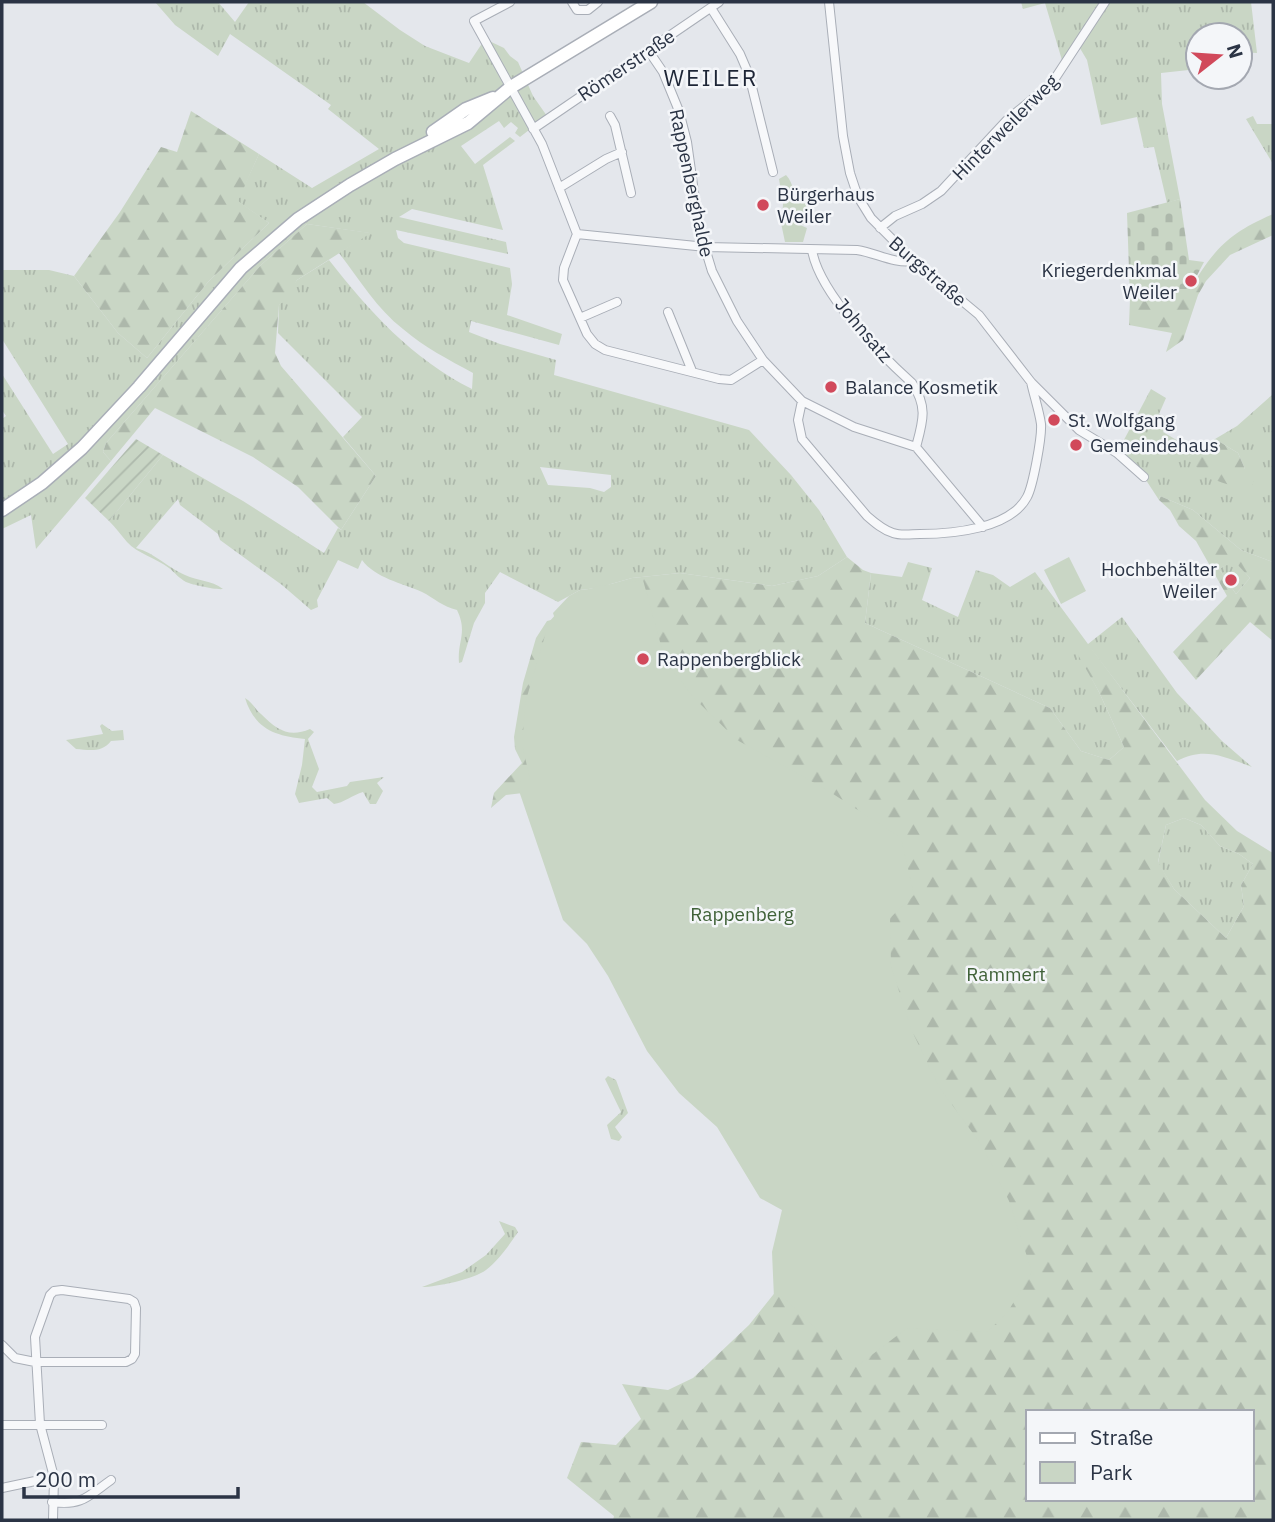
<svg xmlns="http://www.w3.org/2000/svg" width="1275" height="1522" font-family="'IBM Plex Sans',sans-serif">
<defs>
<pattern id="grass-tufts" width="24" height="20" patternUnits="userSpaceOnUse" patternTransform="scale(1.75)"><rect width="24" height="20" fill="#c9d6c5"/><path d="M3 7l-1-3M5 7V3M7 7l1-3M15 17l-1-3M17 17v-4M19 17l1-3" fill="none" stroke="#adb8ab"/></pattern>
<pattern id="forest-firs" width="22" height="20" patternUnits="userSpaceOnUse" patternTransform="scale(1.75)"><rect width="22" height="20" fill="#c9d6c5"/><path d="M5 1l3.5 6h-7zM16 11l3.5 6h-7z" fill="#adb8ab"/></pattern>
<pattern id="cemetery-stones" width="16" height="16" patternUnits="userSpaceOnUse" patternTransform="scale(1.75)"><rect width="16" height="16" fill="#c9d6c5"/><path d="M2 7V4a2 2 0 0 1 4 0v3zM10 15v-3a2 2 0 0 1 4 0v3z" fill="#adb8ab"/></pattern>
<pattern id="garden-furrows" width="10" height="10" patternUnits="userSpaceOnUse" patternTransform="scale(1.75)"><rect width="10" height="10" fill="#c9d6c5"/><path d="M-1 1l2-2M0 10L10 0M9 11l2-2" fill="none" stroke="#adb8ab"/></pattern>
</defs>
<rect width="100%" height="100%" fill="#e4e7ec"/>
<!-- grass -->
<path fill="url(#grass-tufts)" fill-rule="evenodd" d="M155 2H218L235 22 249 2H363L400 30 425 46 469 63 485 39 504 48 510 56 518 62 533 96 547 116 520 137 515 133 518 128 511 122 504 128 499 121 461 146 475 164 510 137 515 141 483 165 503 230 412 209 399 217 506 242 508 254 396 230 398 238 404 243 510 268 512 284 507 315 562 334 559 345 471 321 469 332 500 344 556 360 554 375 749 430 791 475 819 510 847 557 818 576 772 586 680 573 632 578 597 588 580 590 558 602 500 572 485 593V603L474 623 462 662 459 663C457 641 468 633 457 610 443 607 434 598 422 592 402 583 375 578 362 560L358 569 338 560 317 600 318 607 311 610 282 585 220 540 218 534 180 505 178 499 136 548C155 553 168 568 185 575 198 581 211 580 223 589 216 590 193 585 186 582 179 578 175 573 169 568 156 558 138 554 127 542 121 535 116 528 109 521L163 455 243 501 324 553 338 528 341 530 376 476 343 437 362 417 278 333 279 305 297 280 329 260C369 311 412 359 472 389L473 373C449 360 424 347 403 329 377 309 359 279 339 253L369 233 307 224 261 265 106 443 103 452 111 461 36 549 31 515 2 529V419L6 416 2 410V374L53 454 68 444 2 339V270H49L74 276 118 333 147 358 208 282 269 223 237 201 259 154 312 188 379 149 328 109 331 105 230 34 218 56 175 25ZM540 467 611 475V487L604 492 590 488 548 485Z
M1021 2H1251L1257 53 1240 52V35H1198V69L1161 73 1162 104 1180 199 1167 203 1154 147 1144 148 1137 117 1101 125 1087 60 1078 45 1064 67 1045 3 1023 9Z
M1253 116 1257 124H1273V164L1246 119Z
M1151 389 1166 398 1159 414 1169 418 1163 432 1197 452 1188 457 1245 469 1238 453 1215 439 1237 426 1273 394V562L1241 550 1193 510 1160 496 1159 500 1144 477 1117 453Z
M1234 560 1250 578 1236 594 1219 569Z
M908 562 932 568 922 600 958 617 976 570 993 575 1010 587 1035 572 1088 644 1122 617 1177 693 1222 741 1252 767C1225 757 1204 746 1177 761L1088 645 1078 653 1099 692 1124 747 1109 760 1081 751 1050 708 865 623 871 573 902 577Z
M245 698C252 702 255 709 261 714 277 730 289 738 310 729L314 732 308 739 319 769 312 787 317 792 347 786 350 782 384 777 377 783 383 791 376 804H370L363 792C353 795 343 803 334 804L327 798 299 803 295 794 302 765 305 739C276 736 255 730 245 698Z
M102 724 112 731 123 730 124 740 111 741C102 753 89 750 76 749L66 740 103 734 100 726Z
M1184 818 1201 825 1220 846 1239 854 1253 864 1241 885 1244 906 1226 938 1174 889 1158 863 1166 825Z
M608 1076 616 1080 628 1113 615 1127 622 1137 619 1141 611 1139 607 1125 621 1112 605 1079Z
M499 1221 515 1227 518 1232C509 1245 499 1260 486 1270 474 1279 437 1287 422 1287L462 1272 486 1255 505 1234Z"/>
<!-- forest -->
<path fill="url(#forest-firs)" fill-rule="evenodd" d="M191 111 259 154 238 201 269 223 208 282 147 358 118 333 74 276 120 212 161 147 177 152Z
M1273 214V235L1230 255 1206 281 1198 295 1183 340 1166 352 1172 333 1129 325 1130 299 1150 293 1151 289H1190C1215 248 1229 233 1273 214Z
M307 224 371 233 297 280 287 299 279 305 275 353 281 366 376 476 341 530 298 487 253 457 155 408 111 461 103 452 106 443 240 289 261 265Z
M1215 439 1238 453 1245 469 1256 474 1253 484 1248 489C1222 484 1204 479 1188 457Z
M1160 496 1193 510 1241 550 1273 562V641L1250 622 1196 680 1173 652 1227 596 1196 541 1179 526 1170 510 1159 500ZM1234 561 1250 578 1236 594 1219 569Z
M847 557 863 570 871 573 865 623 1050 708 1081 751 1109 760 1124 747 1099 692 1077 653 1088 644 1205 800 1237 831 1273 853V1520H613L614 1516 567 1478 581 1442 616 1445 641 1419 622 1384 668 1390 693 1378 749 1325 777 1290 842 1272 543 762 523 793 506 795 491 808 494 793 522 763 515 749 514 737 523 683 536 638 547 621 555 619 553 613 569 596 580 590 597 588 632 578 680 573 772 586 818 576ZM1184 818 1201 825 1220 846 1239 854 1253 864 1241 885 1244 906 1226 938 1174 889 1158 862 1166 825ZM1028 1412H1252V1499H1028Z"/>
<!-- cemetery -->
<path fill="url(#cemetery-stones)" d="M1180 199 1189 260 1204 262 1190 289H1151L1150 293 1130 299 1127 213Z"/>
<!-- park -->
<path fill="#c9d6c5" d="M786 175C791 180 791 185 795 190 802 200 811 208 809 222L803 225 798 224 807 228 803 242H785L781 223 792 222 782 220 783 204 779 179Z
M1069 557 1086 591 1061 604 1044 570Z
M643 580 665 660 693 697 737 740 827 790 901 838 914 895 890 918 891 966 911 1029 939 1087 983 1147 1009 1201 1032 1272 1007 1313 987 1332 907 1328 856 1367 782 1296 774 1298 772 1252 782 1210 760 1198 717 1127 679 1093 647 1051 608 976 587 944 563 920 516 782 530 779 522 744 526 700 549 622 571 597 598 586Z"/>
<!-- garden -->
<path fill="url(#garden-furrows)" d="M136 439 163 455 109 521 85 498Z"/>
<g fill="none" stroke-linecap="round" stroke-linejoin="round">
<defs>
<path id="minor" d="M510 2 474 21 542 144 577 234 706 247 857 250C877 253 893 264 914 261
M572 2 577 10H588L598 2
M829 2 843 136 850 173 858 197 871 218 914 261 979 315 1031 382 1079 430 1117 453 1144 477
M711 8 740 54 749 75 773 172
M648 50 663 72 679 111 687 142 699 228 712 271 737 321 763 360 802 401 854 427 916 447 983 527
M610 116 615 125 631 193
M533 129 719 2
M559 188 606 159 622 152
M880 228 895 216 922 204 941 191 1007 120 1052 83 1105 2
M577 234 564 268 563 280 587 334 595 344 605 350 719 379 731 380 763 360
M812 250C819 293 880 354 912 383 928 407 923 421 916 447
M668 312 692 371
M580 318 617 302
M802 401 798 420 802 439 867 516C875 523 883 530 893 533 901 536 912 534 920 534 952 534 1010 529 1027 497 1033 486 1042 437 1041 424 1039 410 1034 396 1031 382
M2 1345 15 1358 35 1362H126L132 1359 135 1354 136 1308 134 1302 129 1299 62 1290 54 1291 50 1295 35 1337 40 1424 54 1477 53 1520
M2 1425H102
M2 1488 54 1477
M52 1502C82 1506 87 1497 111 1480"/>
<path id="secondary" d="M433 132 466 109 493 98
M2 510 42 483 82 448 139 387 241 268 298 219 350 185 395 159 468 123 511 87 651 2"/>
</defs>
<!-- minor casing -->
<use href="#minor" stroke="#a9aeb7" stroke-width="10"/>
<!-- secondary casing -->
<use href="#secondary" stroke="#a9aeb7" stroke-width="15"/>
<!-- minor -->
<use href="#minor" stroke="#f7f8fa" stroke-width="8"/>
<!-- secondary -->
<use href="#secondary" stroke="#fff" stroke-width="12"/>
</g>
<!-- markers -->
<g fill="#d1495b" stroke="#f4f6f9" stroke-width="2.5">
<circle cx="763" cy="205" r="7"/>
<circle cx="1191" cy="281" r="7"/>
<circle cx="831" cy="387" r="7"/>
<circle cx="1054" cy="420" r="7"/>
<circle cx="1076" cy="445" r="7"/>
<circle cx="1231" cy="580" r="7"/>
<circle cx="643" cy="659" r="7"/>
</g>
<g text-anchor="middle" stroke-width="5" stroke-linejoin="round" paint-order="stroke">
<!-- street labels -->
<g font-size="19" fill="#2b3445" stroke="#f4f6f9">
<text transform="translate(626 65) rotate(-34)" y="7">Römerstraße</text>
<text transform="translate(1005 127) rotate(-45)" y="7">Hinterweilerweg</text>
<text transform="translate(692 183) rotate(78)" y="7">Rappenberghalde</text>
<text transform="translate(928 271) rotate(41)" y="7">Burgstraße</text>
<text transform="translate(864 330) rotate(50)" y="7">Johnsatz</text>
</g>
<!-- poi labels -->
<g font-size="19" fill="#2b3445" stroke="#f4f6f9" text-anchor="start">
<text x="777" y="201">Bürgerhaus<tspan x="777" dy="22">Weiler</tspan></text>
<text x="1177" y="277" text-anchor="end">Kriegerdenkmal<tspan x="1177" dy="22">Weiler</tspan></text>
<text x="845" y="394">Balance Kosmetik</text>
<text x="1068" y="427">St. Wolfgang</text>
<text x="1090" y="452">Gemeindehaus</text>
<text x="1217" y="576" text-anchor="end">Hochbehälter<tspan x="1217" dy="22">Weiler</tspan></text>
<text x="657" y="666">Rappenbergblick</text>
</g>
<!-- park labels -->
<g font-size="19" fill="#3f6138" stroke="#f4f6f9">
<text x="742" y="921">Rappenberg</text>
<text x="1006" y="981">Rammert</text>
</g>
<!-- quarter labels -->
<g font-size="23" letter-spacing="2" fill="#1d2536" stroke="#f4f6f9">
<text x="711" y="86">WEILER</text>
</g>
</g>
<!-- border -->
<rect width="1275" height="1522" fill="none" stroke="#2b3445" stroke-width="7"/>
<!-- legend -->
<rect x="1026" y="1410" width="228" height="91" fill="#f4f6f9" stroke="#a4a8b1" stroke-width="2"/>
<rect x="1040" y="1433" width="35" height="10" fill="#ffffff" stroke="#a4a8b1" stroke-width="2"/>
<text x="1090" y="1445" font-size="21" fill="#2b3445">Straße</text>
<rect x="1040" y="1462" width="35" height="21" fill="#c9d6c5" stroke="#a4a8b1" stroke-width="2"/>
<text x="1090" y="1480" font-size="21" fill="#2b3445">Park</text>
<!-- north arrow -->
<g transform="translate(1219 56) rotate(73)"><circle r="33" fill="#f4f6f9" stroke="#a4a8b1" stroke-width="2"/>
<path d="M0-5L12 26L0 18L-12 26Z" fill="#d1495b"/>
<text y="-10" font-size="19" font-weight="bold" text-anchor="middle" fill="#2b3445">N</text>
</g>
<!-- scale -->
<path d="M24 1487v10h214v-10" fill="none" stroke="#2b3445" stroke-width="3.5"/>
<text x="35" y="1487" font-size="21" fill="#2b3445" stroke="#f4f6f9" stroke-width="5" paint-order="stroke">200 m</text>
</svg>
